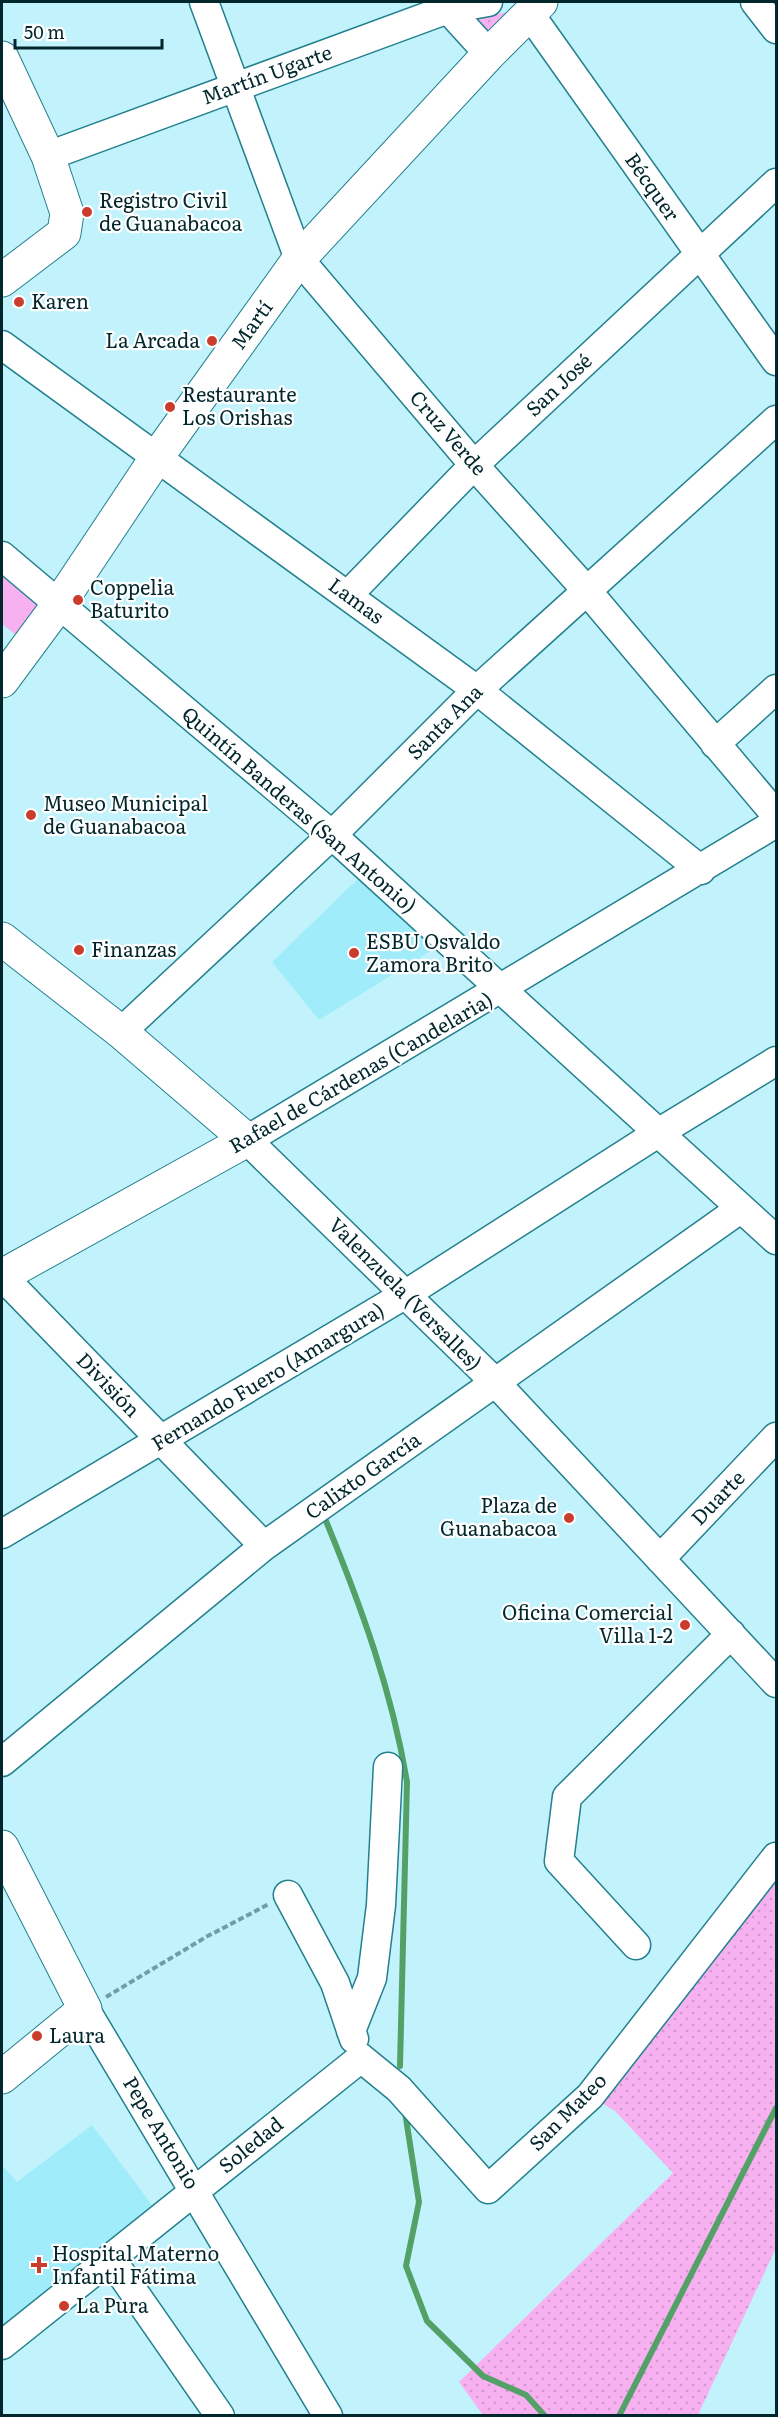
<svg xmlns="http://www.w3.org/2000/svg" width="778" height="2417" font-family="Literata,serif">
<defs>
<pattern id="grass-dots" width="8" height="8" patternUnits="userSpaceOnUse" patternTransform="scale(1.5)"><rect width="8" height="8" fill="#f7b1f0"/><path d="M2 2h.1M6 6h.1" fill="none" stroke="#d298ce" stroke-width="1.8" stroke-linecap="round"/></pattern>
</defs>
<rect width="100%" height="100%" fill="#c2f3fc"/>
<!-- built -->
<path fill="#a0ecfa" d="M362 875 442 944 319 1020 272 962Z
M92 2125 152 2205 2 2325V2165L17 2182Z"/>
<!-- grass -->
<path fill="url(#grass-dots)" d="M517 10 488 41 475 19Z
M776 1857V2248L698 2415H483L459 2382 673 2173 615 2111 590 2096Z"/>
<!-- park -->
<path fill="#f7b1f0" d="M2 566 48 602 21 639 2 624Z"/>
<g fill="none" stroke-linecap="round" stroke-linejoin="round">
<!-- stream -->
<path stroke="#54a167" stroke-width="6" d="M326 1521C361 1606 392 1691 407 1782L400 2066
M405 2112 419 2202 406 2266 427 2321 483 2376 526 2395 545 2416
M619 2416 776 2108"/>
<defs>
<path id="minor" d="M204 2 299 259 474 465 588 592 776 815
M755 2 776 29
M448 9 489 54
M529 13 776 361
M48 156 448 9 488 2
M2 345 477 690 701 870
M2 556 332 835 776 1240
M348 595 474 465 776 183
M715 744 776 689
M776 823 247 1140 495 1382 776 1683
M121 1032 332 835 477 690 776 420
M2 1276 264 1546
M2 1534 406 1294 658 1133 776 1061
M660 1559 776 1437
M2 1762 264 1546 740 1209
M288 1895 335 1983 354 2039
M636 1945 559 1861 567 1797 731 1634
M85 2009 328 2416
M351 2031 372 1978 381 1905 388 1767
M361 2058 399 2089 488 2189 590 2096 776 1857
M111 2259 220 2416
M2 2345 361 2058"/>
<path id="major" d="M2 58 48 156 67 213 64 233 2 280
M2 681 59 604 157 457 299 259 489 54 541 2
M2 939 121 1032 247 1140 2 1276
M2 1847 85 2009 2 2077"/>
</defs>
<!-- minor casing -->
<use href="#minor" stroke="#23808e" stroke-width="31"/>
<!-- major casing -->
<use href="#major" stroke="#23808e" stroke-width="35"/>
<!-- path -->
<path stroke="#719ea6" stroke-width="4" stroke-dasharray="6 3" stroke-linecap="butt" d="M106 1997 206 1937 269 1904"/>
<!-- minor -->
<use href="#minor" stroke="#fff" stroke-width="28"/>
<!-- major -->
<use href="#major" stroke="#fff" stroke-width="33"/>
</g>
<!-- markers -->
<g fill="#ca3d2d" stroke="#fff" stroke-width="2">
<circle cx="87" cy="212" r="6"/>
<circle cx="19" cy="302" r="6"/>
<circle cx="212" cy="341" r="6"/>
<circle cx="170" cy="407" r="6"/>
<circle cx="78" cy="600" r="6"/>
<circle cx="31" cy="815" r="6"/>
<circle cx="79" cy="950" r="6"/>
<circle cx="354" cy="953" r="6"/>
<circle cx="569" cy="1518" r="6"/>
<circle cx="685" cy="1625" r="6"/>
<circle cx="37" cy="2036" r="6"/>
<path d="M36 2256h6v6h6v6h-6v6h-6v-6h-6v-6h6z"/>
<circle cx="64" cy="2306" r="6"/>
</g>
<g text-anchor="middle" stroke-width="4.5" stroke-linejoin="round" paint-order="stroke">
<!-- street labels -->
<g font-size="20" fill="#01272d" stroke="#fff">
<text transform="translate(267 75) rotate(-20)" y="7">Martín Ugarte</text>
<text transform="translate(652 187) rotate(55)" y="7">Bécquer</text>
<text transform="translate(252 325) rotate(-54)" y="7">Martí</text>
<text transform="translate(559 385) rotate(-43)" y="7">San José</text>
<text transform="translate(448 433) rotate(49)" y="7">Cruz Verde</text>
<text transform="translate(356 601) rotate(36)" y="7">Lamas</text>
<text transform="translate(445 722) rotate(-45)" y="7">Santa Ana</text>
<text transform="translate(299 810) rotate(41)" y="7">Quintín Banderas (San Antonio)</text>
<text transform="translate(361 1073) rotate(-30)" y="7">Rafael de Cárdenas (Candelaria)</text>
<text transform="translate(405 1294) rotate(45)" y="7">Valenzuela (Versalles)</text>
<text transform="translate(268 1377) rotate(-31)" y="7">Fernando Fuero (Amargura)</text>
<text transform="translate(108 1385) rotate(46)" y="7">División</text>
<text transform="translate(363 1476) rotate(-35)" y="7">Calixto García</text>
<text transform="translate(718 1498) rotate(-46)" y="7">Duarte</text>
<text transform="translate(568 2112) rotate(-45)" y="7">San Mateo</text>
<text transform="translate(161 2133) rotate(59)" y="7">Pepe Antonio</text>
<text transform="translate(251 2145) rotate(-39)" y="7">Soledad</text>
</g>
<!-- poi labels -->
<g font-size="20" fill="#01272d" stroke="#fff" text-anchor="start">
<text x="99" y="208">Registro Civil<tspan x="99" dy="23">de Guanabacoa</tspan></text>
<text x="31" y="309">Karen</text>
<text x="200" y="348" text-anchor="end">La Arcada</text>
<text x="182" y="402">Restaurante<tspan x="182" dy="23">Los Orishas</tspan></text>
<text x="90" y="595">Coppelia<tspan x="90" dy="23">Baturito</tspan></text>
<text x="43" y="811">Museo Municipal<tspan x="43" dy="23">de Guanabacoa</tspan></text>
<text x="366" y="949">ESBU Osvaldo<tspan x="366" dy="23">Zamora Brito</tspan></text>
<text x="91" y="957">Finanzas</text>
<text x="557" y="1513" text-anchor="end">Plaza de<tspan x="557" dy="23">Guanabacoa</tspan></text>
<text x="673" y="1620" text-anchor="end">Oficina Comercial<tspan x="673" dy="23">Villa 1-2</tspan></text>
<text x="49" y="2043">Laura</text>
<text x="52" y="2261">Hospital Materno<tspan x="52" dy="23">Infantil Fátima</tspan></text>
<text x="76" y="2313">La Pura</text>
</g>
</g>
<!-- border -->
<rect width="778" height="2417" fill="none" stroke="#01272d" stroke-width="6"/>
<!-- scale -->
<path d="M15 39v9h147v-9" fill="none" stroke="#01272d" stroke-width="3"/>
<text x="24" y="39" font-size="18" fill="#01272d" stroke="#ffffff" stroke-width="4.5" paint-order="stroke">50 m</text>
</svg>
